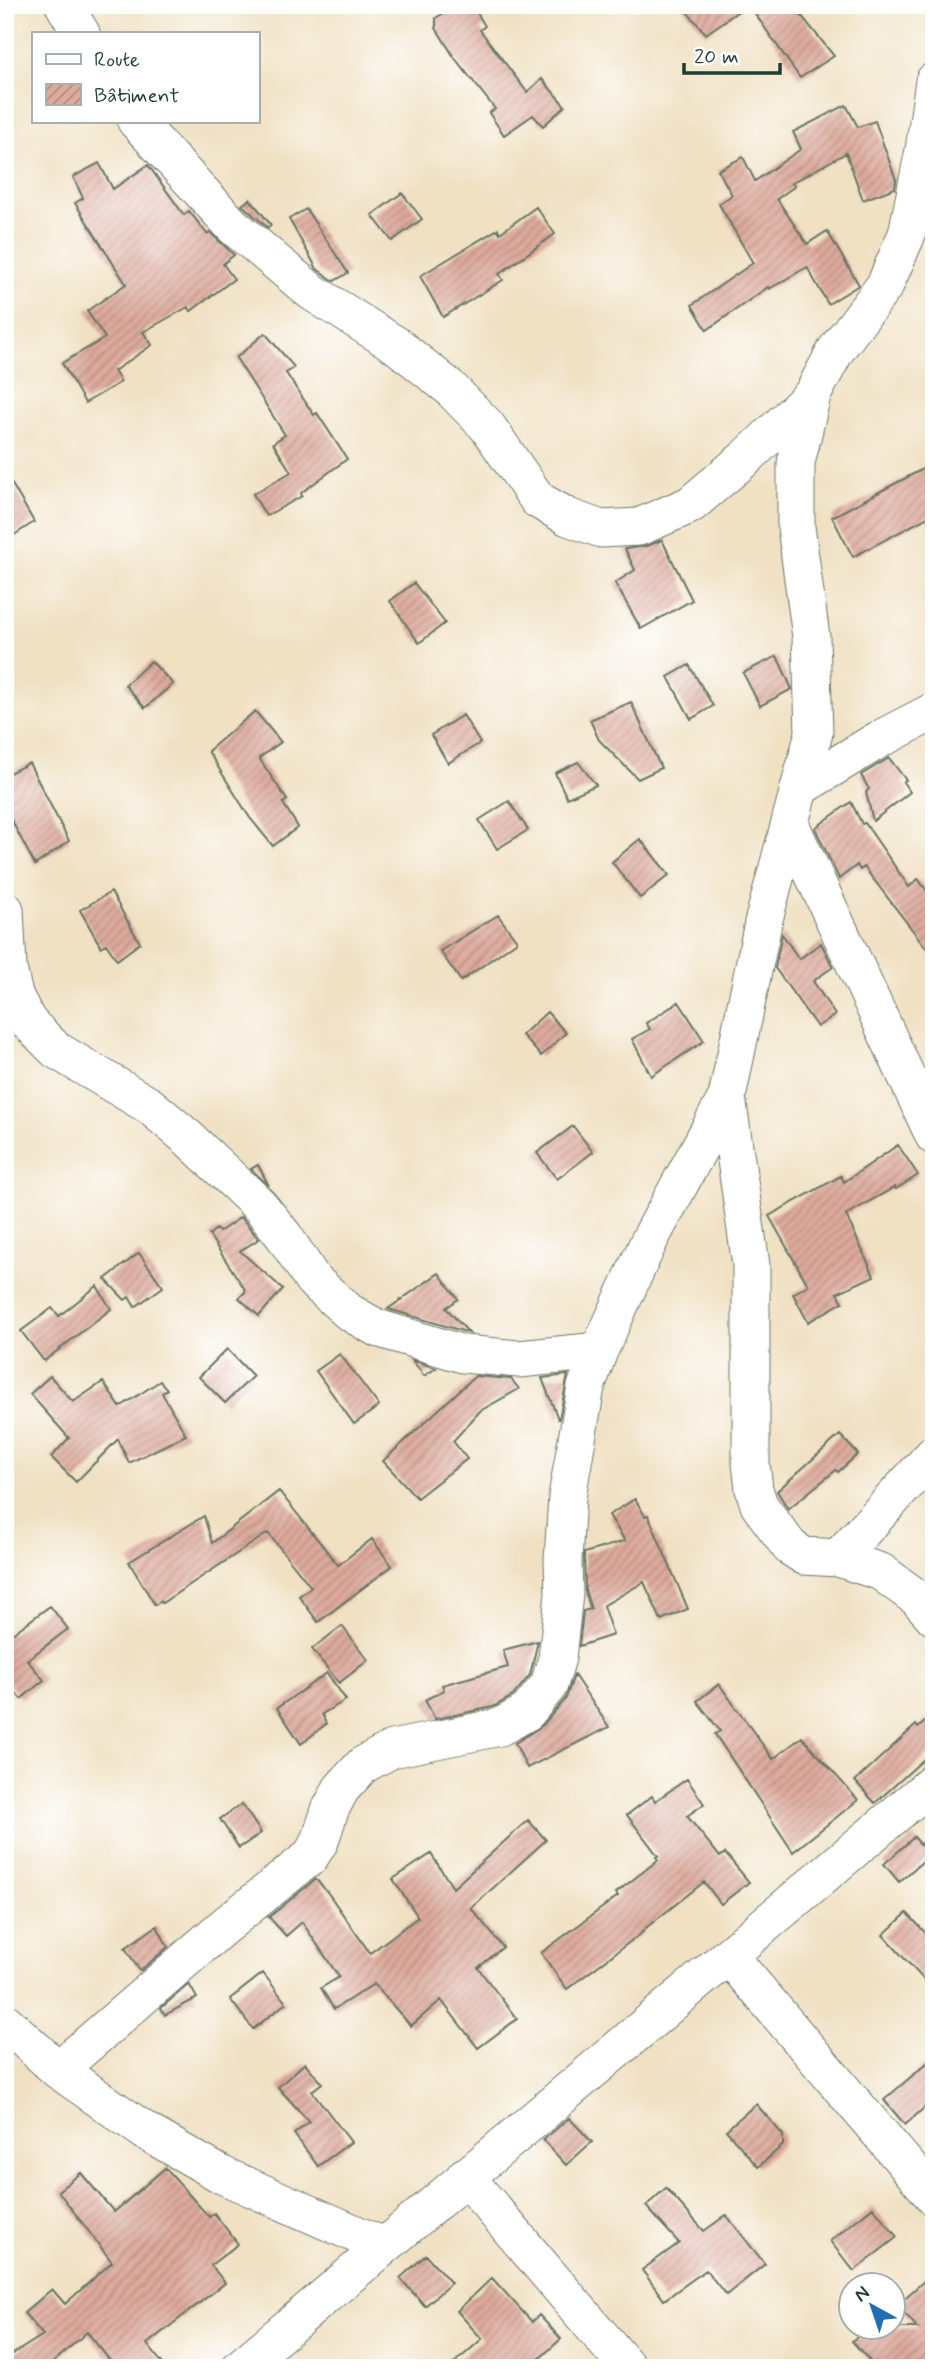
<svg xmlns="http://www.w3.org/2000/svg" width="939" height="2373" font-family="Mynerve,sans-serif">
<defs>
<pattern id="building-hatch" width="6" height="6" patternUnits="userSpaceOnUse" patternTransform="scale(1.75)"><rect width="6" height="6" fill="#deaa9c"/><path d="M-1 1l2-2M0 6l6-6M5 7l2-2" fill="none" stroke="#b38c80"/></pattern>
</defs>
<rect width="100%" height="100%" fill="#fff"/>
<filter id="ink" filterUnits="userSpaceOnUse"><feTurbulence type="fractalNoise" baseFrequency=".0143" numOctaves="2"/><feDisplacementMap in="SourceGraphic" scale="14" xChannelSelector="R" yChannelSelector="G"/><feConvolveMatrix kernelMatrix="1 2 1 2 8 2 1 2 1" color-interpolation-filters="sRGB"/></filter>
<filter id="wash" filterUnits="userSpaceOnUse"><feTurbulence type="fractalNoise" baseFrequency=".00686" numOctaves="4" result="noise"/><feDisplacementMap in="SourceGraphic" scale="28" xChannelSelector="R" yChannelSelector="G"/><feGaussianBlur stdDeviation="1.57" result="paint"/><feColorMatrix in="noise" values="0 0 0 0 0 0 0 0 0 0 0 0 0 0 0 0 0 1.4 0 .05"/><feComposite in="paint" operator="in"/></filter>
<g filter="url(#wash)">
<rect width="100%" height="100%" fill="#f0e1c3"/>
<g id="blocks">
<!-- building -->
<path fill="url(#building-hatch)" d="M456 5H472L485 26 480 30 527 92 542 79 565 106 543 126 533 115 504 135 489 113 495 109 454 57 436 28V18Z
M681 5H747L706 34Z
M749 5H793L834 56 800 78Z
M846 105 858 127 875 121 896 180 895 188 863 200 846 153 792 183 795 186 777 199 807 244 827 231 859 285 828 304 807 267 769 289 768 287 707 330 692 305 753 263 719 204 732 195 718 170 743 157 755 181 801 149 793 132Z
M99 163 113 189 148 165 184 215 189 211 207 234 210 232 234 255 223 264 234 279 191 311 188 307 143 332 152 345 114 371 121 382 85 403 62 363 105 338 87 311 126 284 75 203 83 198 73 177Z
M402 193 422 219 392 241 372 215Z
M250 199 271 225 268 228 242 205Z
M536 207 555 234 499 274 503 280 443 317 420 276 498 229 500 233Z
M306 209 348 273 334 281 317 269 289 219Z
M265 333 294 367 286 373 314 415 317 413 347 459 301 493 302 496 266 516 253 494 291 472 273 443 285 435 236 358Z
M934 463V514L853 557 832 517Z
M5 472 34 522 5 541Z
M662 540 692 600 641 629 615 583 635 570 625 549 647 546Z
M414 583 445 623 419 643 390 601Z
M777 656 792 689 760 706 743 673Z
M151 661 173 684 145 708 125 685Z
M689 665 713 706 691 719 668 677Z
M631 702 661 768 638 779 599 740 590 720Z
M255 711 281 742 259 758 287 800 283 803 298 827 273 846 250 818 208 751Z
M463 715 480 743 448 763 431 735Z
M889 758 906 780 903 782 910 792 873 821 866 792 869 789 861 775Z
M578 762 596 785 567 798 555 773Z
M29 763 69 841 35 865 5 808V775Z
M509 801 528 830 497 849 479 820Z
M851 802 862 824 865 823 909 887 918 879 934 900V958L864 867 860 870 857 865 839 879 815 828Z
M640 839 669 875 640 898 612 862Z
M111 892 140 943 117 960 106 944 101 947 80 910Z
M498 915 517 941 461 981 440 951Z
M782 934 799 959 821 943 833 967 813 981 835 1015 817 1027 775 968Z
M679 1002 704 1041 651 1076 632 1039 650 1029 646 1023Z
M547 1012 566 1033 541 1056 522 1035Z
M573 1126 593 1152 557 1179 537 1153Z
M898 1145 918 1175 896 1189 895 1187 846 1215 874 1276 837 1293 843 1302 808 1322 793 1294 808 1285 769 1216 841 1176 844 1182Z
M258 1165 269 1186 251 1169Z
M241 1217 259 1239 240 1251 283 1289 259 1316 239 1298 246 1291 209 1235 216 1229 219 1232Z
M139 1253 163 1287 135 1307 129 1297 125 1300 105 1279Z
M439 1273 458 1299 446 1308 469 1333 388 1309Z
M97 1286 111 1309 44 1361 21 1331 52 1308 59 1316Z
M227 1349 253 1376 225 1403 199 1377Z
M340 1354 379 1406 354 1424 316 1371Z
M412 1360 436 1368 424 1376Z
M568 1375 559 1419H558L542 1378Z
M50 1376 73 1402 103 1382 120 1407 160 1381 167 1389 162 1393 186 1435 129 1463 118 1439 76 1482 51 1457 69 1438 30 1394Z
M475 1376 511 1379 519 1389 480 1411 453 1441 467 1459 417 1498 383 1461Z
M840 1435 858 1454 838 1472 836 1470 788 1509 777 1491Z
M279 1491 338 1565 372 1539 392 1566 318 1622 299 1596 311 1587 268 1533 162 1603 161 1601 155 1605 129 1562 204 1516 212 1543Z
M635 1499 645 1516 648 1515 688 1609 661 1620 644 1582 603 1606 613 1635 579 1646 583 1611 591 1609 585 1591 584 1553 625 1541 609 1515Z
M50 1606 68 1629 27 1660 44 1680 21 1699 5 1679V1634L8 1637Z
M342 1626 368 1660 339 1683 312 1649Z
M538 1641 530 1675 513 1696 493 1707 435 1719 425 1700 444 1690 442 1685 508 1667 503 1650Z
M327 1673 346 1700 322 1714 326 1724 301 1744 277 1708Z
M574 1675 609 1727 527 1768 515 1743 543 1725 566 1698Z
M719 1684 773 1759 802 1737 858 1800 793 1852 715 1734 720 1731 697 1701Z
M934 1714V1750L875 1803 855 1781 916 1725 918 1728Z
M687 1779 704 1804 687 1816 720 1857 725 1853 749 1882 721 1904 704 1882 642 1931 643 1932 567 1989 541 1953 618 1896 616 1893 658 1860 656 1857 658 1856 627 1815 652 1796 655 1801Z
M242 1804 261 1833 239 1848 220 1819Z
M528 1820 546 1840 471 1908 503 1947 478 1968 517 2019 478 2048 441 2000 411 2026 374 1984 334 2009 321 1988 339 1977 302 1922 286 1936 269 1917 316 1879 328 1893 370 1953 418 1917 393 1879 431 1854 453 1888Z
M914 1837 930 1855 899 1882 884 1864Z
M907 1913 934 1942V1991L883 1935Z
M157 1926 168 1947 140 1971 125 1948Z
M263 1973 286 2003 253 2029 230 1999Z
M189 1984 197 1998 165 2015 161 2008Z
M934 2057V2099L905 2125 884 2100Z
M305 2063 322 2083 312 2091 351 2142 318 2166 294 2134 309 2122 278 2087Z
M756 2104 783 2135V2145L758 2167 726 2130Z
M569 2118 592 2142 566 2165 543 2140Z
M165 2168 209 2217 214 2213 238 2244 211 2265 225 2283 147 2344 166 2368H116L87 2332 47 2368H5V2359L43 2335 24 2313 52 2289 65 2304 112 2262 58 2191 81 2173 114 2212Z
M666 2188 704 2231 726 2215 765 2264 726 2295 706 2270 664 2300 642 2270 679 2243 646 2206Z
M873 2207 897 2237 854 2271 830 2241Z
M426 2255 451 2283 425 2306 400 2278Z
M934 2272V2368H876L852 2341 868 2328H918L897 2305Z
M492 2278 532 2322 539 2315 561 2339 529 2368H449L482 2339 457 2311Z"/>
</g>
</g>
<g filter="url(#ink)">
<use href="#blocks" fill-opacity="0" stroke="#687666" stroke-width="2"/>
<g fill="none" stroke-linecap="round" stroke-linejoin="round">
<defs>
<path id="minor" d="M64 5 81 33
M136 121 233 226 312 292 396 345 449 387 487 426 538 500 568 517 601 529 639 527 690 505 748 456 812 395
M799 788 880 739 934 711
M790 824 934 1136
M5 910 8 968 14 995 28 1022 56 1050 150 1106 188 1138 260 1206 284 1236 313 1280 349 1312 377 1328 463 1354 519 1359 599 1351
M727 1097 751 1265V1463L754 1489 759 1505 790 1547 804 1556 838 1558 881 1572 917 1598 934 1617
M838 1558 934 1454
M729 1956 934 2197
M5 2022 58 2070 145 2131 222 2175 383 2246
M58 2070 223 1927 310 1857 320 1841 330 1810 341 1789 363 1765 392 1749 500 1727 527 1712 549 1685 557 1658 564 1594 563 1560 567 1497 586 1387 599 1351 650 1239 727 1097 763 923 814 733 811 637 796 527V463L812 395 836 350 885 285 907 234 924 150 934 81
M465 2176 628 2368
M240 2368 934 1782"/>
</defs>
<!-- minor casing -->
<use href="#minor" stroke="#687666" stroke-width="39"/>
<!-- minor -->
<use href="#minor" stroke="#fff" stroke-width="37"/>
</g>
</g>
<!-- margin -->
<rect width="939" height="2373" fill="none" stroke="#fff" stroke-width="28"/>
<!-- legend -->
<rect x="32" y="32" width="228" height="91" fill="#ffffff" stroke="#a5b1ae" stroke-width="2"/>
<rect x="46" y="54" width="35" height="10" fill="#ffffff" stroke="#a5b1ae" stroke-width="2"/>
<text x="94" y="66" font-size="21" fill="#1f3d34">Route</text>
<rect x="46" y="84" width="35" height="21" fill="url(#building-hatch)" stroke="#a5b1ae" stroke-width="2"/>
<text x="94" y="102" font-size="21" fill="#1f3d34">Bâtiment</text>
<!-- north arrow -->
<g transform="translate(872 2306) rotate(320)"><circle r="33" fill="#ffffff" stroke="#a5b1ae" stroke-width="2"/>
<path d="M0-5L12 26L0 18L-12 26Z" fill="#1f6fb2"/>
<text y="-10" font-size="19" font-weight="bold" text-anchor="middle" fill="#1f3d34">N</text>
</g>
<!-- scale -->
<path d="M684 63v10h96v-10" fill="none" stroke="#1f3d34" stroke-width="3.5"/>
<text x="694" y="63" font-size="21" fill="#1f3d34" stroke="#ffffff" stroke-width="5" paint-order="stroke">20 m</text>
</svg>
